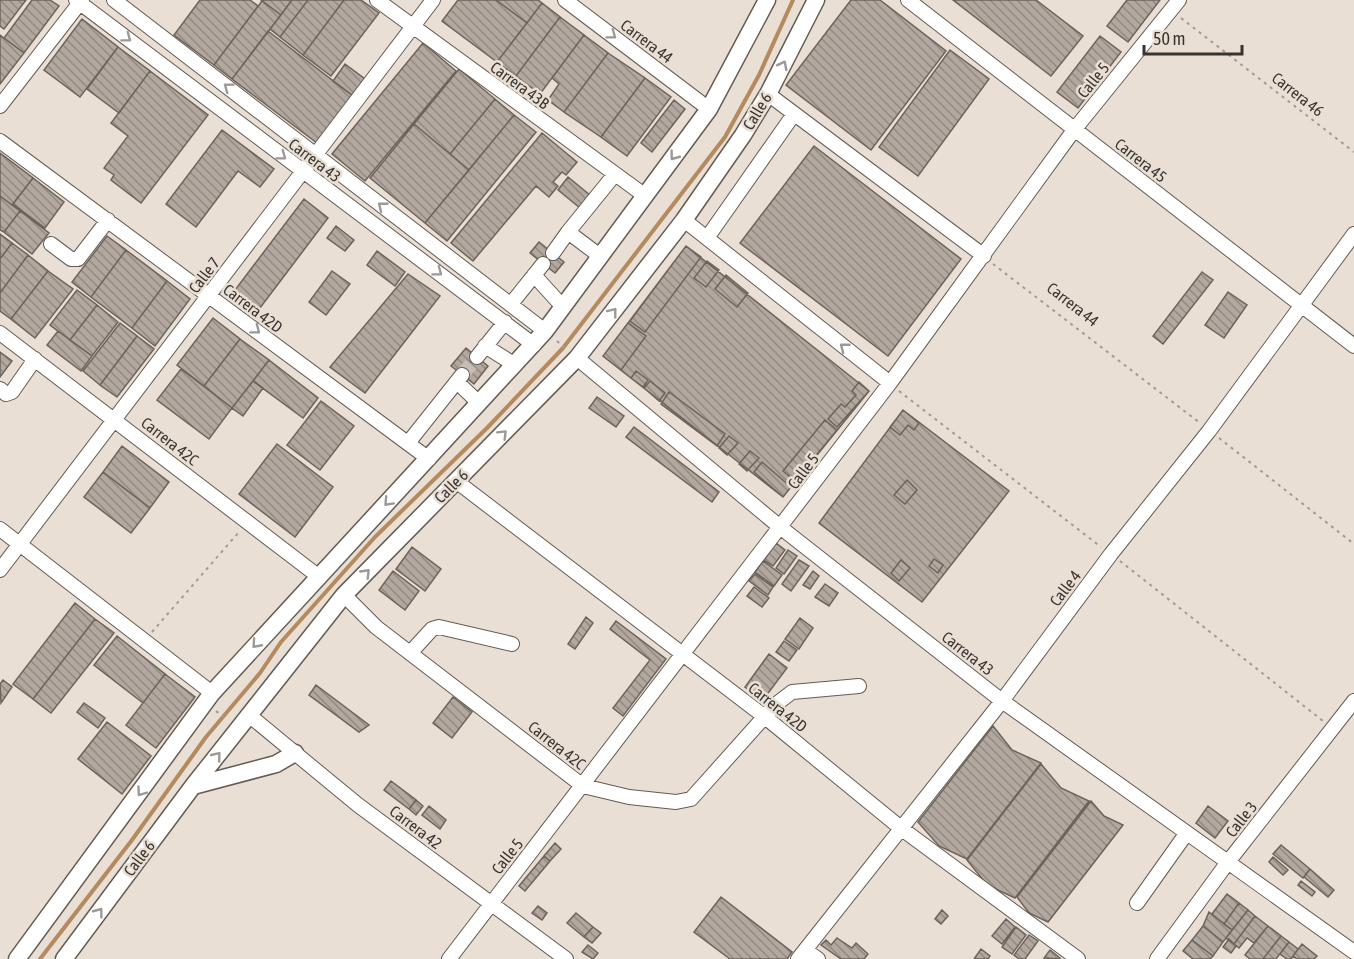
<svg xmlns="http://www.w3.org/2000/svg" width="1354" height="959" font-family="'Asap Condensed',sans-serif">
<defs>
<pattern id="building-back-hatch" width="6" height="6" patternUnits="userSpaceOnUse" patternTransform="scale(1.5)"><rect width="6" height="6" fill="#b2a89f"/><path d="M-1 5l2 2M0 0l6 6M5-1l2 2" fill="none" stroke="#928a82"/></pattern>
</defs>
<rect width="100%" height="100%" fill="#e9dfd5"/>
<g fill="none" stroke-linecap="round" stroke-linejoin="round">
<!-- stream -->
<path stroke="#b48a5e" stroke-width="4" d="M40 959 132 840 206 737 260 673 281 642 375 537 487 428 563 348 725 137 759 75 793 0"/>
</g>
<!-- building -->
<path fill="url(#building-back-hatch)" stroke="#6c635b" stroke-width="1.5" d="M0 0H26L4 29 0 26Z
M32 0H50L59 6 24 53 4 38Z
M200 0H250L258 6 214 65 174 35Z
M261 0H292L281 15Z
M292 0H308L280 37 270 29Z
M308 0H344L303 55 280 37Z
M344 0H361L379 13 331 76 303 55Z
M458 0H496L527 23 497 62 442 21Z
M496 0H538L542 3 527 23Z
M851 0H880L946 51 871 150 786 85Z
M953 0H1036L1083 36 1051 76Z
M1127 0H1160L1128 42 1107 26Z
M262 1 281 15 232 79 214 65Z
M542 3 560 17 516 76 497 62Z
M560 17 584 35 540 94 516 76Z
M82 19 118 47 80 97 44 70Z
M268 31 353 96 317 143 232 79Z
M0 35 24 53 0 84Z
M584 35 608 53 564 112 548 100 559 84 552 78Z
M1100 36 1121 52 1078 108 1057 92Z
M423 43 456 71 365 181 332 154Z
M118 47 150 71 119 113 87 89Z
M950 50 989 79 918 176 879 147Z
M608 53 645 78 601 137 564 112Z
M345 64 365 79 353 96 333 81Z
M459 69 495 99 450 154 414 124Z
M150 71 208 115 141 203 111 180 114 175 104 168 128 136 111 123Z
M645 78 671 97 627 156 601 137Z
M495 99 514 115 469 170 450 154Z
M674 100 685 109 652 152 641 143Z
M514 115 536 132 447 241 425 223Z
M414 124 469 170 425 223 370 178Z
M222 130 274 169 260 187 238 171 196 227 166 204Z
M542 133 577 162 566 175 562 172 553 182 558 186 549 197 536 186 473 261 451 243Z
M814 146 961 259 888 356 740 243Z
M0 153 33 178 12 205 0 196Z
M568 177 590 195 580 208 558 190Z
M33 178 64 202 45 228 13 204Z
M0 196 20 211 4 232 0 230Z
M304 199 328 218 260 308 235 290Z
M20 211 49 233 32 254 4 232Z
M336 226 354 240 345 251 327 238Z
M0 234 12 243 0 259Z
M107 236 126 250 91 297 72 282Z
M539 242 564 262 555 273 530 253Z
M12 243 28 255 0 293V259Z
M686 246 701 257 645 332 630 321Z
M686 246 869 391 783 497 603 356Z
M126 250 167 281 132 328 91 297Z
M377 251 405 272 395 286 367 265Z
M28 255 48 271 11 319 0 311V293Z
M707 261 719 270 706 287 694 278Z
M48 271 73 289 35 338 11 319Z
M332 271 350 284 326 315 309 302Z
M1202 272 1213 280 1163 344 1153 336Z
M408 274 440 296 365 393 330 367Z
M726 275 748 293 737 307 715 289Z
M167 281 190 299 155 346 132 328Z
M77 290 97 305 70 340 50 325Z
M1228 292 1247 305 1224 338 1205 325Z
M97 305 118 322 92 356 70 340Z
M213 318 240 339 204 386 177 365Z
M120 323 137 336 100 385 83 371Z
M628 323 646 336 621 370 603 356Z
M58 331 92 356 81 371 47 345Z
M137 336 154 349 117 397 100 385Z
M240 339 269 360 232 408 204 386Z
M466 348 488 366 474 384 451 366Z
M0 352 12 361 0 377Z
M269 360 318 398 303 418 253 381Z
M181 369 232 408 209 439 157 400Z
M636 371 648 380 643 387 631 378Z
M253 381 263 388 243 416 232 408Z
M650 381 665 393 659 401 644 388Z
M859 382 869 391 837 427 828 419 841 404 845 407 856 395 852 391Z
M669 392 725 434 717 446 661 404Z
M597 397 624 416 616 427 589 408Z
M321 401 354 426 320 470 287 445Z
M903 410 919 423 914 430 908 425 900 435 890 427Z
M903 410 1009 491 922 602 819 523Z
M825 420 837 430 795 481 783 471Z
M634 427 719 492 712 502 626 437Z
M729 436 738 443 727 455 719 448Z
M277 444 333 487 295 537 239 494Z
M122 446 169 482 150 508 103 472Z
M750 451 759 458 747 471 739 464Z
M762 462 791 487 783 497 754 472Z
M103 472 150 508 131 533 84 497Z
M907 480 917 490 905 504 894 495Z
M776 543 785 550 773 566 764 560Z
M412 547 441 569 425 591 396 569Z
M788 550 797 556 784 574 776 568Z
M934 559 943 565 938 573 929 566Z
M799 560 809 566 791 591 782 584Z
M901 560 910 568 899 581 891 573Z
M763 561 782 575 774 586 755 572Z
M393 571 419 591 405 610 379 590Z
M813 571 819 576 810 589 803 585Z
M755 574 773 587 768 595 749 581Z
M825 584 838 593 829 606 815 597Z
M754 587 769 598 762 607 747 596Z
M75 603 95 619 33 699 13 684Z
M586 617 593 623 575 649 568 644Z
M800 618 813 628 799 649 785 639Z
M95 619 114 633 51 713 33 699Z
M616 621 666 659 623 716 613 708 650 660 610 629Z
M117 636 165 674 143 703 94 665Z
M784 641 797 650 789 661 776 652Z
M769 654 787 668 763 700 745 687Z
M165 674 195 697 156 748 126 725Z
M3 680 12 687 1 703 0 684Z
M316 685 369 725 359 732 309 695Z
M453 697 472 712 452 738 433 723Z
M84 703 105 718 98 728 77 712Z
M107 722 151 756 122 794 78 759Z
M993 726 1012 750 1041 763 967 859 939 846 918 822Z
M1041 764 1061 788 1089 801 1015 898 987 885 967 860Z
M391 781 416 800 409 809 384 790Z
M416 800 423 806 416 815 409 809Z
M1091 801 1104 816 1123 825 1048 922 1029 913 1017 897Z
M429 806 446 820 440 829 422 815Z
M1208 806 1228 821 1215 838 1196 823Z
M555 843 561 849 550 861 544 856Z
M1281 845 1310 869 1303 878 1273 854Z
M544 856 550 861 525 891 519 886Z
M1273 857 1288 870 1283 875 1269 862Z
M1310 869 1334 890 1328 897 1304 877Z
M1301 881 1315 892 1312 896 1298 885Z
M1227 894 1239 903 1224 924 1212 914Z
M721 897 792 952 787 959H730L694 932Z
M1239 903 1248 910 1232 930 1224 924Z
M538 906 547 913 542 920 532 913Z
M942 910 948 916 941 924 935 919Z
M1248 910 1255 916 1234 944 1226 938Z
M1209 912 1232 930 1223 942 1203 926Z
M576 913 593 927 584 937 567 923Z
M1255 916 1268 926 1254 943 1247 938 1239 948 1234 944Z
M1006 919 1015 927 1002 944 992 936Z
M1203 926 1223 942 1213 956 1192 940Z
M1268 926 1281 936 1263 959H1250L1245 955Z
M593 927 601 933 592 943 584 937Z
M1016 927 1026 935 1012 954 1002 947Z
M1029 935 1038 941 1025 959H1019L1014 955Z
M1281 936 1289 942 1276 959H1263Z
M837 938 852 948 856 943 868 954 864 959H841L821 945 826 940 831 945Z
M1229 939 1236 946 1231 953 1223 947Z
M1192 940 1213 956 1210 959H1193L1183 951Z
M1289 942 1298 949 1291 959H1287L1280 954Z
M1302 944 1317 956 1314 959H1297L1293 956Z
M588 945 598 953 593 959 582 952Z
M981 949 990 956 988 959H974Z
M1050 950 1060 958V959L1044 958Z"/>
<g fill="none" stroke-linecap="round" stroke-linejoin="round">
<!-- minor-tunnel -->
<path stroke="#c6bdb4" stroke-width="14" stroke-dasharray="14 7" stroke-linecap="butt" d="M462 375 477 357"/>
<defs>
<path id="minor" d="M76 0 534 345
M114 0 545 331
M377 0 644 195
M565 0 709 109
M908 0 1354 346
M768 94 984 256
M0 106 82 0
M0 141 429 459
M684 220 890 383
M568 232 615 174
M707 238 794 114
M51 244 71 259H78L108 220
M553 253 568 232 600 256
M534 275 563 307
M511 304 543 264
M0 333 318 576
M485 346 515 365
M477 357 505 322
M577 358 780 527 1002 701 1354 952
M457 382 479 403
M0 389 6 394 12 392 35 359
M408 443 462 375
M456 481 765 717 902 829 1078 959
M0 529 212 693
M0 570 433 0
M344 595 376 627 583 786 629 797 676 802 691 799 775 705 792 692 859 686
M411 652 432 629 439 627 512 644
M250 716 358 805 566 959
M1137 903 1186 834
M805 950 818 959
M449 959 890 383 1074 130 1179 0
M798 959 1002 701 1111 554 1209 431 1354 234
M1157 959 1228 862 1354 701"/>
<path id="major" d="M193 786 276 764 295 753
M17 959 212 693 545 331 709 109 767 0
M64 959 193 786 344 595 577 358 684 220 743 135 768 94 816 0"/>
</defs>
<!-- minor casing -->
<use href="#minor" stroke="#645b53" stroke-width="16"/>
<!-- major casing -->
<use href="#major" stroke="#645b53" stroke-width="19"/>
<!-- path -->
<path stroke="#a29a93" stroke-width="2" stroke-dasharray="3 4.5" stroke-linecap="butt" d="M1181 18 1354 152
M993 264 1200 423
M557 341 566 349
M899 391 1101 547
M1219 438 1354 544
M1120 561 1323 721
M152 632 239 532
M216 711 226 719"/>
<!-- minor -->
<use href="#minor" stroke="#fff" stroke-width="14"/>
<!-- major -->
<use href="#major" stroke="#fff" stroke-width="16"/>
</g>
<!-- one-way arrows -->
<defs><path id="oneway-chevron" d="M-2-3.5L2.5 0L-2 3.5" fill="none" stroke-width="1.6" stroke-linecap="round" stroke-linejoin="round" transform="scale(1.5)"/></defs>
<g stroke="#9c9a98">
<use href="#oneway-chevron" transform="translate(612 35) rotate(37)"/>
<use href="#oneway-chevron" transform="translate(127 38) rotate(37)"/>
<use href="#oneway-chevron" transform="translate(783 65) rotate(-63)"/>
<use href="#oneway-chevron" transform="translate(228 87) rotate(-143)"/>
<use href="#oneway-chevron" transform="translate(282 156) rotate(37)"/>
<use href="#oneway-chevron" transform="translate(674 156) rotate(127)"/>
<use href="#oneway-chevron" transform="translate(382 206) rotate(-142)"/>
<use href="#oneway-chevron" transform="translate(438 272) rotate(37)"/>
<use href="#oneway-chevron" transform="translate(613 312) rotate(-52)"/>
<use href="#oneway-chevron" transform="translate(256 330) rotate(37)"/>
<use href="#oneway-chevron" transform="translate(844 347) rotate(-142)"/>
<use href="#oneway-chevron" transform="translate(503 434) rotate(-45)"/>
<use href="#oneway-chevron" transform="translate(388 502) rotate(133)"/>
<use href="#oneway-chevron" transform="translate(366 573) rotate(-46)"/>
<use href="#oneway-chevron" transform="translate(256 644) rotate(132)"/>
<use href="#oneway-chevron" transform="translate(217 756) rotate(-51)"/>
<use href="#oneway-chevron" transform="translate(141 792) rotate(126)"/>
<use href="#oneway-chevron" transform="translate(99 912) rotate(-53)"/>
</g>
<g text-anchor="middle" stroke-width="5" stroke-linejoin="round" paint-order="stroke">
<!-- street labels -->
<g font-size="16" fill="#383430" stroke="#e9dfd5">
<text transform="translate(647 41) rotate(37)" y="6">Carrera 44</text>
<text transform="translate(1093 80) rotate(-51)" y="6">Calle 5</text>
<text transform="translate(520 85) rotate(36)" y="6">Carrera 43B</text>
<text transform="translate(1298 94) rotate(38)" y="6">Carrera 46</text>
<text transform="translate(757 111) rotate(-59)" y="6">Calle 6</text>
<text transform="translate(315 160) rotate(37)" y="6">Carrera 43</text>
<text transform="translate(1141 160) rotate(38)" y="6">Carrera 45</text>
<text transform="translate(204 275) rotate(-53)" y="6">Calle 7</text>
<text transform="translate(1073 304) rotate(38)" y="6">Carrera 44</text>
<text transform="translate(253 308) rotate(37)" y="6">Carrera 42D</text>
<text transform="translate(170 441) rotate(38)" y="6">Carrera 42C</text>
<text transform="translate(803 471) rotate(-53)" y="6">Calle 5</text>
<text transform="translate(451 486) rotate(-45)" y="6">Calle 6</text>
<text transform="translate(1065 588) rotate(-53)" y="6">Calle 4</text>
<text transform="translate(968 653) rotate(38)" y="6">Carrera 43</text>
<text transform="translate(778 707) rotate(38)" y="6">Carrera 42D</text>
<text transform="translate(557 745) rotate(38)" y="6">Carrera 42C</text>
<text transform="translate(1241 819) rotate(-52)" y="6">Calle 3</text>
<text transform="translate(416 827) rotate(37)" y="6">Carrera 42</text>
<text transform="translate(507 856) rotate(-52)" y="6">Calle 5</text>
<text transform="translate(139 858) rotate(-53)" y="6">Calle 6</text>
</g>
</g>
<!-- scale -->
<path d="M1144 45v9h98v-9" fill="none" stroke="#383430" stroke-width="3"/>
<text x="1153" y="45" font-size="18" fill="#383430" stroke="#e9dfd5" stroke-width="4.5" paint-order="stroke">50 m</text>
</svg>
